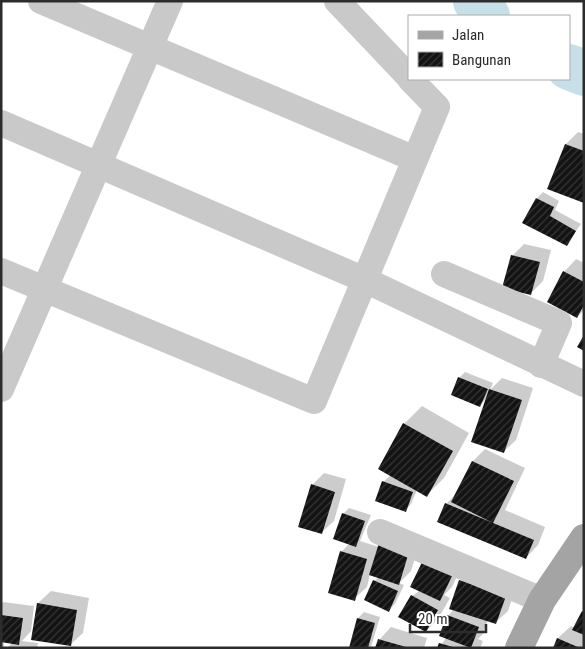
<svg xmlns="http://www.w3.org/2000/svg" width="585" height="649" font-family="'Roboto Condensed',sans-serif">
<defs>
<pattern id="building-hatch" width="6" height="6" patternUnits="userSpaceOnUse" patternTransform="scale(1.25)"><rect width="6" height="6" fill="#131313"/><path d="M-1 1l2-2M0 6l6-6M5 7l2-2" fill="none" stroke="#363636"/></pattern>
</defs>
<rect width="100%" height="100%" fill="#fff"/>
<!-- shadow -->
<path fill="#0003" d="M578 132 584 134V201L566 144Z
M543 192 559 201 555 210 581 224 566 245 537 198Z
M524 244 551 250 543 281 531 293 512 256Z
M576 259 584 263V310L577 317 564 272Z
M465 372 493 383 490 390 502 378 533 388 516 440 503 452 487 398 480 405 459 378Z
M422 406 469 433 444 478 427 495 417 490 411 504 405 511 383 482 391 475 404 424Z
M485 449 525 468 505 510 545 527 538 545 526 558 446 504 458 492 473 461Z
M324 473 346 479 334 521 321 533 312 485Z
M349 508 371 515 360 541 379 547 421 540 411 571 399 583 404 585 395 604 389 610 374 581 379 577 370 574 367 587 354 599 341 552 350 543 343 514Z
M466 558 452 587 444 595 450 598 438 619 426 631 412 596Z
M473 568 517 584 508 611 495 623 488 620 483 634 478 639 483 641 480 648H439L446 638 448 616 454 609 460 581Z
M51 591 89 598 83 633 70 645 38 603Z
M3 602 34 606 31 631 22 641 38 643 37 648H7L12 643 4 642V648H1V604Z
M584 611V648H554L558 638 571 626 574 628Z
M364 612 380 617 371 647 350 648 358 618Z
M391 627 427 638 424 648H376L379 640Z"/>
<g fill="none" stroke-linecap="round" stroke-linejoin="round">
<!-- river -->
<path stroke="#c8dfe8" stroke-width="46" d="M476 1 487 16
M569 67 584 73"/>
</g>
<!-- building -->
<path fill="url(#building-hatch)" d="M565 144 584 151V203L547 189Z
M536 198 554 207 550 216 576 231 567 246 522 223Z
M511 255 540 262 531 295 502 288Z
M563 271 584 282V305L577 318 547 302Z
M584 335V351L577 347Z
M458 377 488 389 480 407 451 395Z
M489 389 522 400 504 453 471 442Z
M403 423 453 451 427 497 378 469Z
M472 461 514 481 493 523 451 502Z
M382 481 413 492 406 512 375 501Z
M311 484 335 492 322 534 298 527Z
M445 503 534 540 526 559 437 522Z
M342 513 365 521 356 547 333 539Z
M379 543 409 552 399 585 369 575Z
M340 551 367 559 355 601 328 593Z
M425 556 455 570 440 601 410 587Z
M373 580 398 591 389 612 364 600Z
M459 580 506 596 496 624 449 609Z
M411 595 438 610 426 632 398 617Z
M37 603 77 610 71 646 31 640Z
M582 611 584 612V635L572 630Z
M1 615 23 618 19 645 1 642Z
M447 615 479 627 471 648 439 636Z
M357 618 375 623 368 648H349Z
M557 638 580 648H553Z
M378 639 406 647V648H375Z
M439 643 453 647 452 648H437Z"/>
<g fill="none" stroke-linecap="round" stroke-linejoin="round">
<!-- minor -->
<path stroke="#c9c9c9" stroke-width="26" d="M41 1 415 159
M337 1 409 77
M1 123 365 280 584 384
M1 271 314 401 437 107 410 79
M444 274 559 323 541 365
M1 389 170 1
M380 532 542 600"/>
<!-- major -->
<path stroke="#a4a4a4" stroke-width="28" d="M519 648 542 600 584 538"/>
</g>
<!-- border -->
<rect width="585" height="649" fill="none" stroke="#2c2c2c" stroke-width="5"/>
<!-- legend -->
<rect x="408" y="15" width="162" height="65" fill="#ffffff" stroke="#ababab"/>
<rect x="418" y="31" width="25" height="8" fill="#a4a4a4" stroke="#ababab"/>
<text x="452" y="40" font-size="15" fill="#2c2c2c">Jalan</text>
<rect x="418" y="52" width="25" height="15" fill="url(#building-hatch)" stroke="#ababab"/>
<text x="452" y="65" font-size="15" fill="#2c2c2c">Bangunan</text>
<!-- scale -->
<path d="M410 624v8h76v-8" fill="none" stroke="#2c2c2c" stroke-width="2.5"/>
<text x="418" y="624" font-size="15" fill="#2c2c2c" stroke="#ffffff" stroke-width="4" paint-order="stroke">20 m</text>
</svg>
